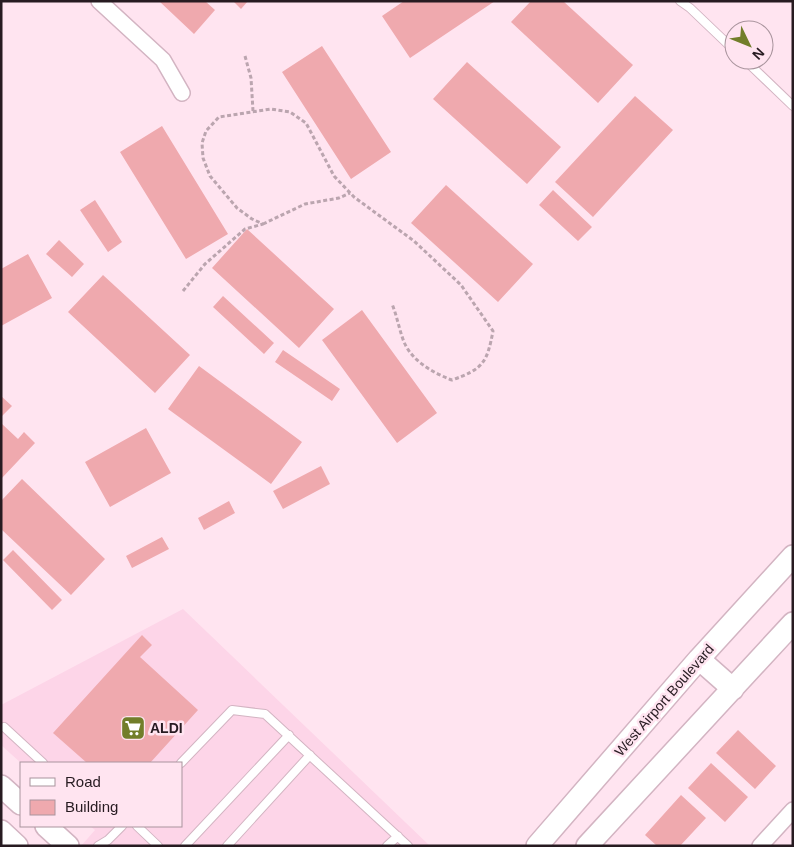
<svg xmlns="http://www.w3.org/2000/svg" width="794" height="847" font-family="Arial,sans-serif">
<rect width="100%" height="100%" fill="#ffe4f0"/>
<!-- built -->
<path fill="#fdd5e8" d="M183 609 430 846H81L95 830 90 826H181V763H21L1 745V705Z"/>
<!-- building -->
<path fill="#efa9ae" d="M159 1H205L215 10 194 34Z
M233 1H248L241 9Z
M404 1H495L410 58 382 16Z
M531 1H563L633 65 598 103 511 22Z
M322 46 391 152 351 179 282 72Z
M467 62 561 147 527 184 433 99Z
M635 96 673 130 593 217 555 182Z
M162 126 228 234 186 259 120 152Z
M446 185 533 264 498 302 411 223Z
M553 190 592 227 578 241 539 205Z
M95 200 122 242 108 252 80 210Z
M247 229 334 309 299 348 212 268Z
M59 240 84 264 72 277 46 254Z
M28 254 52 298 1 326V269Z
M103 275 190 355 155 393 68 312Z
M223 296 274 343 264 354 213 307Z
M362 310 437 413 397 443 322 340Z
M283 350 340 389 332 401 275 362Z
M199 366 302 442 271 484 168 409Z
M1 396 12 406 1 417Z
M1 423 18 439 24 432 35 443 1 479Z
M146 428 171 473 110 507 85 462Z
M321 466 330 484 283 509 273 491Z
M22 479 105 559 71 595 1 529V501Z
M229 501 235 513 204 530 198 518Z
M162 537 169 549 132 568 126 556Z
M13 550 62 600 52 610 3 560Z
M142 635 152 645 140 657 198 710 150 763H87L53 733Z
M738 730 776 766 755 789 716 753Z
M711 763 748 797 725 822 688 788Z
M681 795 706 818 680 846H657L645 835Z"/>
<g fill="none" stroke-linecap="round" stroke-linejoin="round">
<defs>
<path id="lane" d="M680 1 690 8 734 50
M745 60 793 106
M4 727 43 763
M181 763 232 710 265 714 408 846
M137 826 158 846
M98 846 108 840 122 826
M185 846 289 735
M227 846 310 755
M387 846 398 836"/>
<path id="street" d="M99 1 163 60 182 93
M760 846 793 810"/>
<path id="secondary" d="M699 659 733 689
M1 786 21 804
M46 826 68 846
M1 831 17 846
M537 846 699 659 793 556
M587 846 793 623"/>
</defs>
<!-- lane casing -->
<use href="#lane" stroke="#d3b4c2" stroke-width="10"/>
<!-- street casing -->
<use href="#street" stroke="#d3b4c2" stroke-width="18"/>
<!-- secondary casing -->
<use href="#secondary" stroke="#d3b4c2" stroke-width="24"/>
<!-- path -->
<path stroke="#bba5af" stroke-width="3" stroke-dasharray="4 2.5" stroke-linecap="butt" d="M245 56 251 78 253 111
M263 224 305 204 339 198 350 193
M183 291 205 264 245 229 263 224 252 219 237 208 210 176 203 158 202 143 206 131 219 117 271 109 290 112 306 123 334 176 354 197 414 241 461 285 493 331C487 363 483 369 452 380 433 373 412 361 404 342 399 329 397 316 392 304"/>
<!-- lane -->
<use href="#lane" stroke="#fff" stroke-width="8"/>
<!-- street -->
<use href="#street" stroke="#fff" stroke-width="15"/>
<!-- secondary -->
<use href="#secondary" stroke="#fff" stroke-width="21"/>
</g>
<!-- icons -->
<defs>
<symbol id="supermarket-square" viewBox="-11 -11 22 22"><rect x="-9" y="-9" width="18" height="18" rx="4" fill="#727e2a" stroke="#ffe4f0"/><path d="M-6-5.5h2.5l.6 2H6L4.5 2H-2.5L-4.4-4H-6ZM-1.5 3.2a1.3 1.3 0 1 0 .1 0ZM3 3.2a1.3 1.3 0 1 0 .1 0Z" fill="#fff"/></symbol>
</defs>
<g fill-rule="evenodd">
<use href="#supermarket-square" x="119" y="714" width="28" height="28"/>
</g>
<g text-anchor="middle" stroke-width="5" stroke-linejoin="round" paint-order="stroke">
<!-- street labels -->
<g font-size="14" fill="#271b21" stroke="#ffe4f0">
<text transform="translate(664 700) rotate(-49)" y="5">West Airport Boulevard</text>
</g>
<!-- poi labels -->
<g font-size="14" font-weight="bold" fill="#271b21" stroke="#ffe4f0" text-anchor="start">
<text x="150" y="733">ALDI</text>
</g>
</g>
<!-- border -->
<rect width="794" height="847" fill="none" stroke="#271b21" stroke-width="5"/>
<!-- legend -->
<rect x="20" y="762" width="162" height="65" fill="#ffe4f0" stroke="#a9949d"/>
<rect x="30" y="778" width="25" height="8" fill="#ffffff" stroke="#a9949d"/>
<text x="65" y="787" font-size="15" fill="#271b21">Road</text>
<rect x="30" y="800" width="25" height="15" fill="#efa9ae" stroke="#a9949d"/>
<text x="65" y="812" font-size="15" fill="#271b21">Building</text>
<!-- north arrow -->
<g transform="translate(749 45) rotate(133)"><circle r="24" fill="#ffe4f0" stroke="#a9949d"/>
<path d="M0-4L9 19L0 12L-9 19Z" fill="#727e2a"/>
<text y="-8" font-size="14" font-weight="bold" text-anchor="middle" fill="#271b21">N</text>
</g>
</svg>
